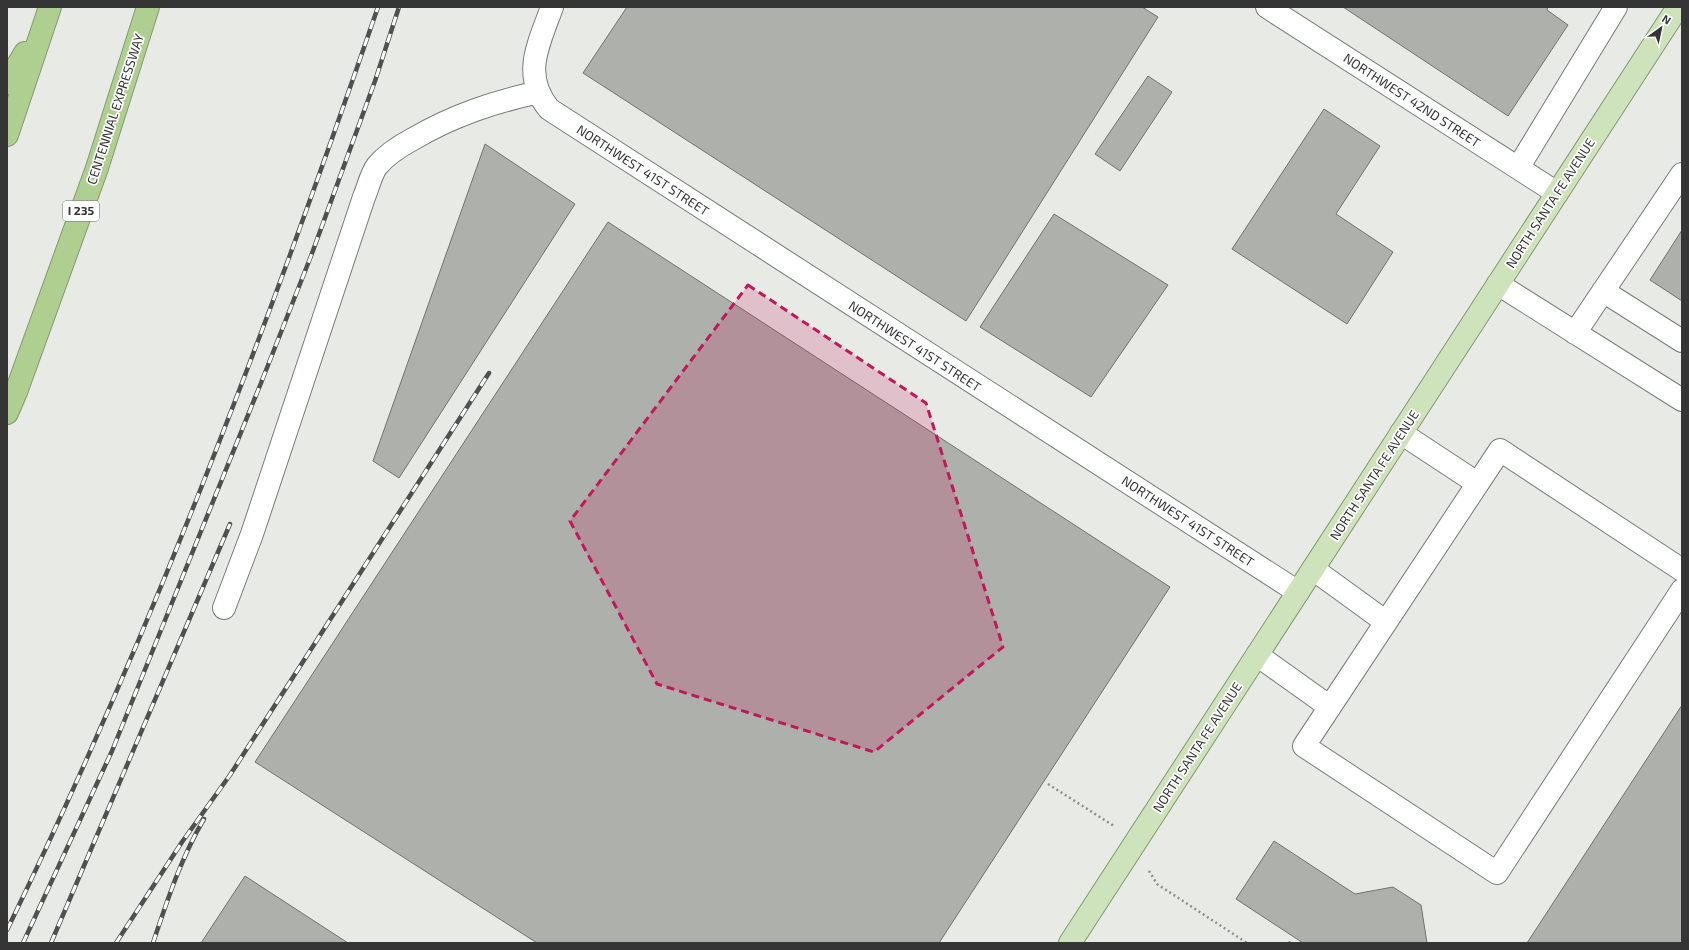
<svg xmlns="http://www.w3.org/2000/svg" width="1689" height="950" font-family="'Exo 2',sans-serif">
<rect width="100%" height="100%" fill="#e8eae6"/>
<!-- building -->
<path fill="#aeb0ac" stroke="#71736f" d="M627 7H1142L1158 17 966 321 583 73Z
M1343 7H1548L1547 10 1568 25 1508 116Z
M1148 76 1172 92 1120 171 1095 154Z
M1324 109 1380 146 1336 214 1393 252 1347 324 1232 249Z
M485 144 575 204 399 478 373 461Z
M1054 214 1168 285 1091 397 980 327Z
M608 222 1170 587 939 943H537L255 762Z
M1682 230V301L1650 280Z
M1682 705V943H1527Z
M1274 841 1355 894 1393 887 1421 905 1427 943H1303L1236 899Z
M245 876 348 943H201Z"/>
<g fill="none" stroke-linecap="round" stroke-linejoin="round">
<defs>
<path id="minor" d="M552 7C539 44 521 74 549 109L1298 592
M1267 7 1557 193
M1518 168 1616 7
M1498 284 1682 400
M1603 291 1682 341
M1575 333 1682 174
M1401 433 1477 483
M1313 569 1386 622
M1682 570 1500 450 1304 746 1497 873 1682 590
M224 608 252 534 364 197C368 188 371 174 377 166 387 154 400 146 413 139 454 115 494 102 539 92
M1257 655 1330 707"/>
<path id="major" d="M1070 943 1678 7"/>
<path id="highway" d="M7 83 25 53
M7 135 50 7
M7 413 16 392 97 168 148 7"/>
</defs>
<!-- minor casing -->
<use href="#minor" stroke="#797b77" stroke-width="24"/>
<!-- major casing -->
<use href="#major" stroke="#83996f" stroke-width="24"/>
<!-- highway casing -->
<use href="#highway" stroke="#83996f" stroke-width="24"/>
<!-- path -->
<path stroke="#8f908e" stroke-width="2.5" stroke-dasharray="2 3" stroke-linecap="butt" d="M1048 784 1114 826
M1149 871 1157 884 1247 943
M1289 943 1291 940"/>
<!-- minor -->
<use href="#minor" stroke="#fff" stroke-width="22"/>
<!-- major -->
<use href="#major" stroke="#cee2bc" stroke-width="22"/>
<!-- highway -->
<use href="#highway" stroke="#aecf8f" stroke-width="22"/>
<defs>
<path id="rail" d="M7 930C152 632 270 321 378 7
M23 943 112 751 261 383 311 256 375 81 399 7
M51 943 230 524
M116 943 182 842 230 775 489 373
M153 943C167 901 181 858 204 819"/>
</defs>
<!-- rail casing -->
<use href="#rail" stroke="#4f504f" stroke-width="4.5"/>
<!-- rail -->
<use href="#rail" stroke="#fff" stroke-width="3" stroke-dasharray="9" stroke-linecap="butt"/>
</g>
<!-- marked area -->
<path fill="#c2185b" fill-opacity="0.2" stroke="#c2185b" stroke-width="3" stroke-dasharray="8 5" stroke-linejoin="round" d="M748 285 926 403 1003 647 874 752 657 684 570 521Z"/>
<g text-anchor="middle" stroke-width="3.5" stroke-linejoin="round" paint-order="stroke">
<!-- shield labels -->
<rect fill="#fff" stroke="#717271" stroke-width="1" x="63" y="201" width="36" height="20" rx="3"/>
<g font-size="12" font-weight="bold" fill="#343534">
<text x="81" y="215">I 235</text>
</g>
<!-- street labels -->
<g font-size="13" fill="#343534" stroke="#fff">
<text transform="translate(1412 100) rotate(33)" y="5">NORTHWEST 42ND STREET</text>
<text transform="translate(115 109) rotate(-72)" y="5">CENTENNIAL EXPRESSWAY</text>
<text transform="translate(643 170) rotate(33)" y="5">NORTHWEST 41ST STREET</text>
<text transform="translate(1550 203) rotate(-57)" y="5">NORTH SANTA FE AVENUE</text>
<text transform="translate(915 346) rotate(33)" y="5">NORTHWEST 41ST STREET</text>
<text transform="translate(1374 475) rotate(-57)" y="5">NORTH SANTA FE AVENUE</text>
<text transform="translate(1188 521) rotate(33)" y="5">NORTHWEST 41ST STREET</text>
<text transform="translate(1197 747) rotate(-57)" y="5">NORTH SANTA FE AVENUE</text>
</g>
</g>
<!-- border -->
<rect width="1689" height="950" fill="none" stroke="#343534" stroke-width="16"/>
<!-- north arrow -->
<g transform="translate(1661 28) rotate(33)" stroke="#ffffff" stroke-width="3" paint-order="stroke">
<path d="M0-3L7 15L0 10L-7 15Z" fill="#343534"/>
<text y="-6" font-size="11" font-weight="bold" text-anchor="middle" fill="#343534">N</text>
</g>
</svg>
